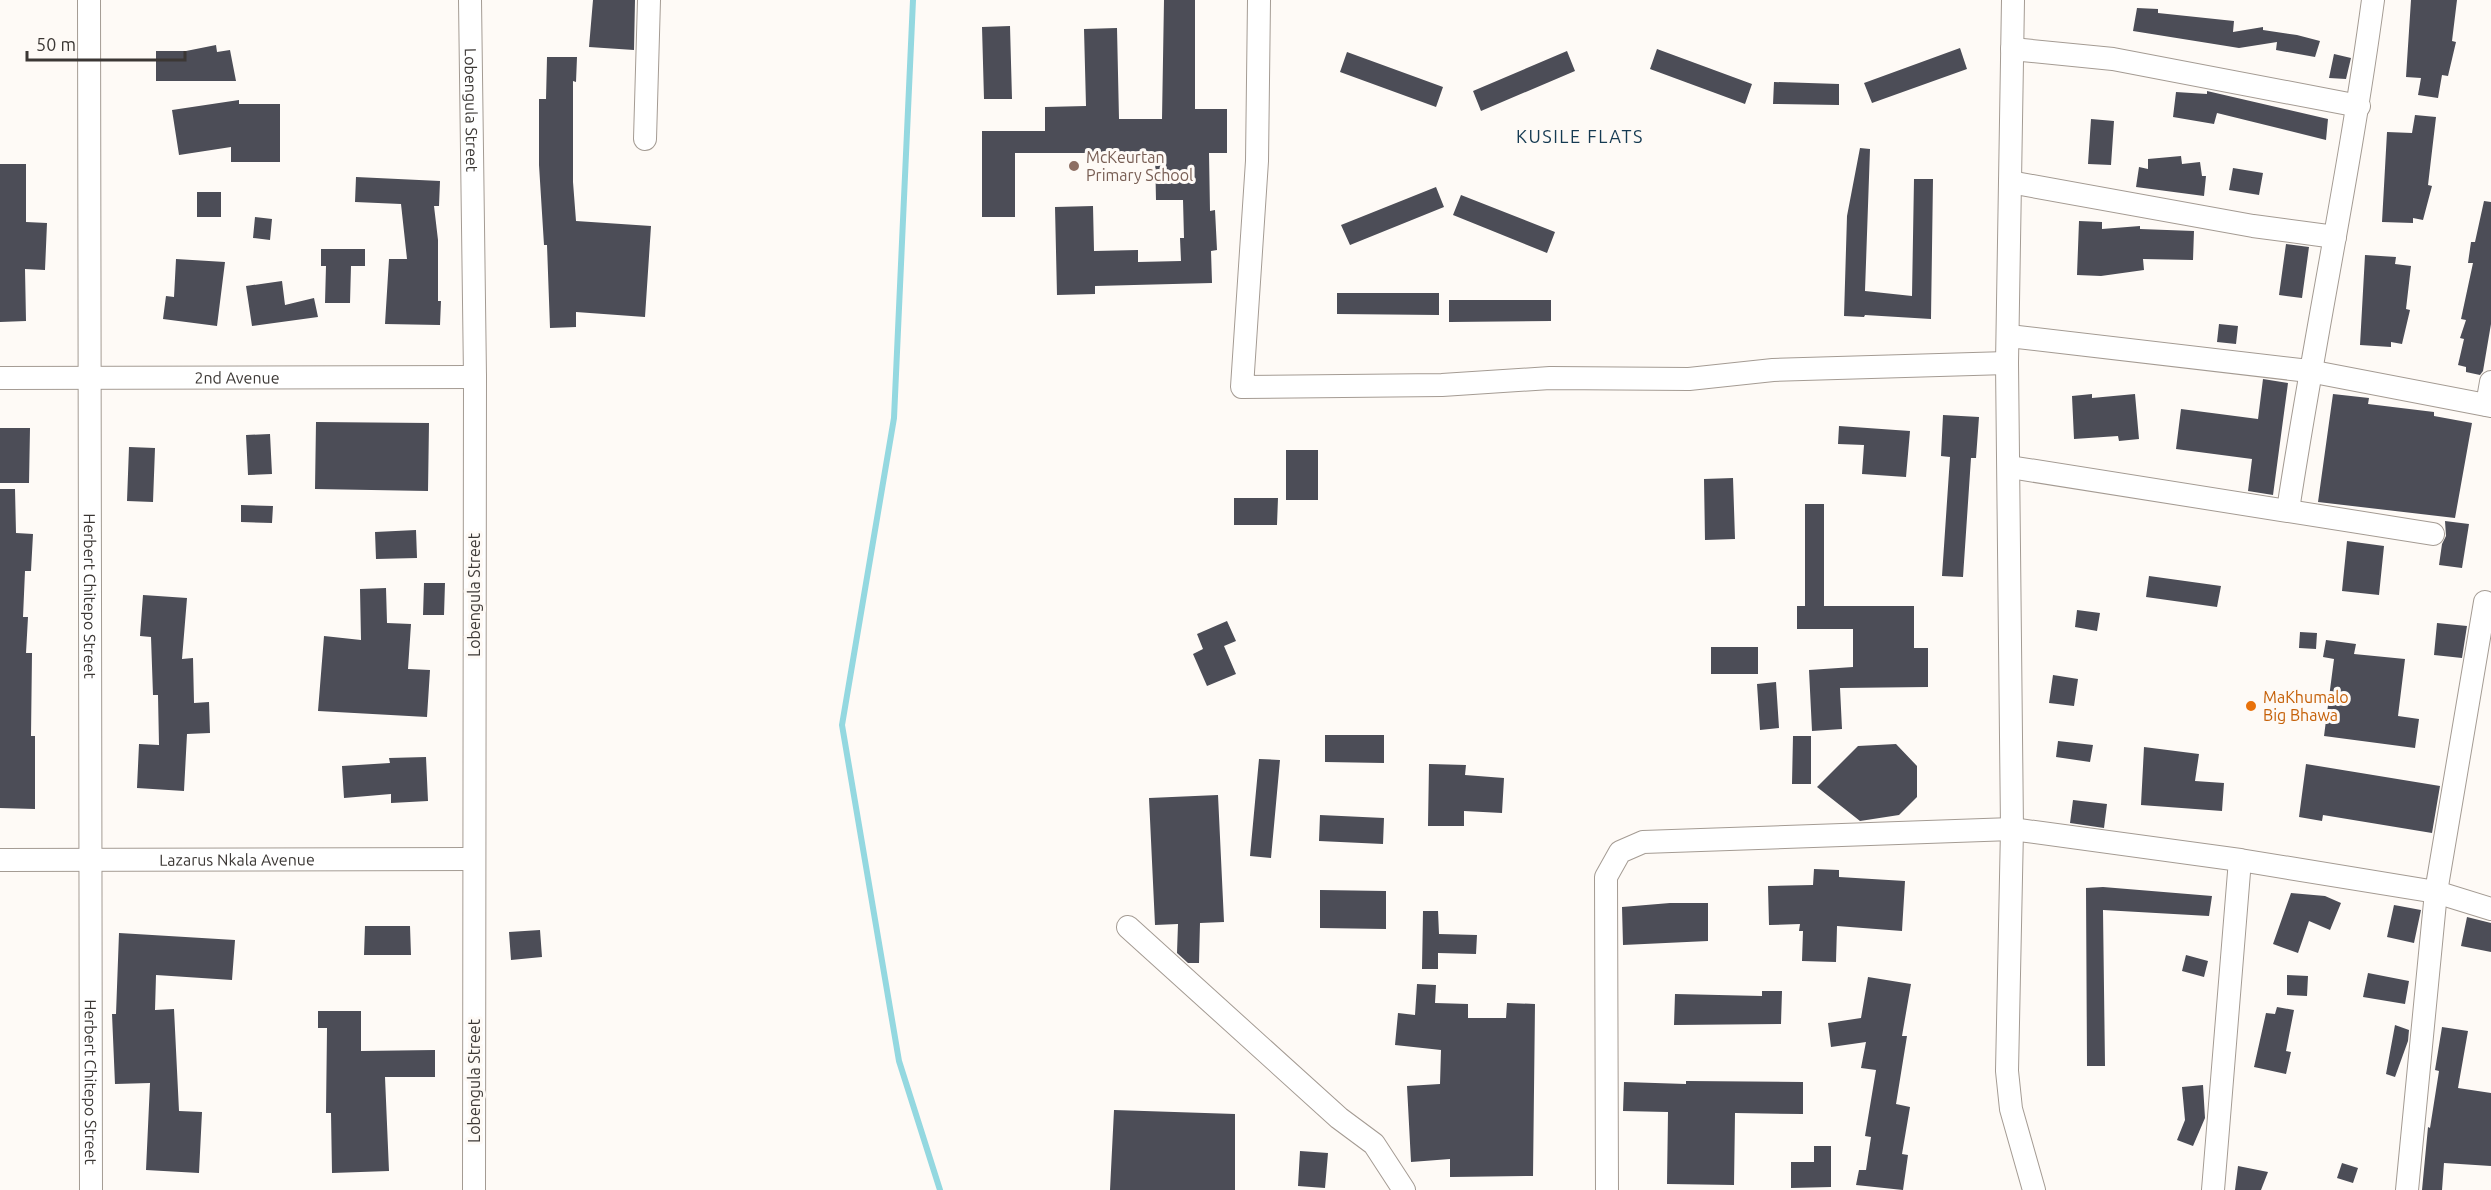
<svg xmlns="http://www.w3.org/2000/svg" width="2491" height="1190" font-family="Ubuntu,sans-serif">
<rect width="100%" height="100%" fill="#fefaf6"/>
<g fill="none" stroke-linecap="round" stroke-linejoin="round">
<!-- stream -->
<path stroke="#94d8e0" stroke-width="6" d="M913 0 894 418 842 725 899 1061 940 1190"/>
</g>
<!-- building -->
<path fill="#4c4d57" d="M593 0H635L634 50 589 47Z
M1164 0H1195V109H1227V153H1209L1210 211 1215 210 1217 250 1211 251 1212 283 1095 286V294L1057 295 1055 207 1093 206 1094 251 1138 250V262L1181 261 1180 238H1184L1183 200H1156L1155 153H1015V217H982V131H1045V107L1086 106 1084 29 1117 28 1119 119H1162Z
M2411 0H2457L2452 41 2456 42 2448 76 2442 75 2438 98 2418 95 2421 78 2406 77Z
M2137 8 2158 9V13L2234 21 2233 32 2263 27V30L2297 35 2320 41 2315 57 2276 50 2277 42 2239 48 2133 31Z
M1010 26 1012 99H984L982 27Z
M216 45 217 52 230 50 236 81H156V51H186Z
M1960 48 1967 69 1872 103 1864 83Z
M1657 49 1752 84 1745 104 1650 69Z
M1567 51 1575 71 1481 111 1473 91Z
M1347 52 1443 87 1436 107 1340 72Z
M2334 54 2351 58 2346 79 2329 78Z
M547 57H577L576 82 573 81V182L576 221 651 226 645 317 576 312V327L550 328 547 245H544L539 165V99H546Z
M1774 82 1839 84V105L1773 104Z
M2207 91 2328 119 2326 140 2217 113 2214 124 2173 117 2176 92 2207 94Z
M239 100V104H280V162H231V147L179 155 172 110Z
M2415 115 2436 117 2428 185 2432 186 2423 220 2413 218V223L2382 222 2387 132 2412 133Z
M2091 119 2114 121 2111 165 2088 164Z
M1860 148 1870 149 1865 291 1912 296 1914 179H1933L1931 319 1865 315 1864 317 1844 316 1847 216Z
M2181 156 2182 164 2200 162 2202 176H2206L2204 196 2136 187 2139 167 2148 169V159Z
M0 164H26V222L47 223 45 270 25 269 26 321 0 322Z
M2233 168 2263 173 2259 195 2229 190Z
M356 177 440 181 439 206H434L438 240V301H441L440 325 385 324 389 259H407L401 204 355 202Z
M1436 187 1444 207 1350 245 1341 225Z
M197 192H221V217H197Z
M1461 195 1555 232 1547 253 1453 215Z
M2484 201 2491 202V324L2483 371 2480 375 2466 372V367L2458 365 2464 339 2460 338 2466 320 2461 319 2473 263H2468L2471 242H2475Z
M255 217 272 219 270 240 253 238Z
M2079 221 2102 222V229L2140 226V229L2194 231 2193 260 2143 259 2144 270 2101 276 2077 275Z
M2286 244 2309 247 2302 298 2279 295Z
M321 249H365V266H351L350 303H325L326 266H321Z
M2365 255 2396 257 2395 264 2411 266 2406 309 2410 310 2402 344 2391 342V347L2360 345Z
M176 259 225 262 217 326 163 319 166 296 174 297Z
M282 281 285 305 314 298 318 317 252 326 246 286Z
M1337 293H1439V315L1337 314Z
M1449 300H1551V321L1449 322Z
M2219 324 2238 326 2236 344 2217 342Z
M2263 379 2288 383 2273 495 2248 491 2252 459 2176 449 2181 409 2258 419Z
M2092 394V398L2135 394 2139 439 2119 441 2118 436 2074 439 2072 396Z
M2333 394 2369 398 2368 404 2434 412V416L2472 423 2455 518 2318 502Z
M1943 415 1979 417 1976 458H1971L1963 577 1942 576 1950 457 1941 456Z
M316 422 429 423 428 491 315 489Z
M1839 426 1910 431 1906 477 1862 474 1864 445 1838 444Z
M0 428H30L29 483H0Z
M270 434 272 474 248 475 246 435Z
M129 447 155 448 153 502 127 501Z
M1286 450H1318V500H1286Z
M1733 478 1735 539 1705 540 1704 479Z
M0 489H15L16 533 33 534 31 571H25L23 617H28L26 653H32L31 736H35V809L0 808Z
M1234 498H1278L1277 525H1234Z
M1805 504H1824V606H1914V648H1928V687L1840 688 1842 729 1812 731 1809 670 1853 667V629H1797V606H1805Z
M241 505 273 506 272 523 241 522Z
M2445 521 2469 524 2462 568 2439 565 2442 544 2446 536Z
M416 530 417 558 376 559 375 532Z
M2347 541 2384 546 2379 595 2342 591Z
M2149 576 2221 586 2217 607 2146 597Z
M424 583H445L444 615H423Z
M386 588 387 623 411 624 408 669 430 670 427 717 318 711 324 636 361 640 360 589Z
M143 595 187 598 182 659 193 658 194 703 209 702 210 733 187 734 184 791 137 788 139 744 159 745 158 695H153L151 637 140 636Z
M2077 610 2100 613 2097 631 2075 627Z
M1227 621 1236 641 1224 646 1236 674 1207 686 1193 654 1203 649 1197 634Z
M2437 623 2467 626 2462 658 2434 655Z
M2300 632 2317 633 2316 649 2299 648Z
M2326 640 2356 644 2354 654 2405 659 2398 716 2419 719 2415 748 2324 736 2334 659 2323 657Z
M1711 647H1758V674H1711Z
M2053 675 2078 679 2074 706 2049 703Z
M1776 682 1779 728 1760 730 1757 684Z
M1325 735H1384V763L1325 762Z
M1793 736H1811V784H1792Z
M2058 741 2093 745 2090 762 2056 757Z
M1896 744 1917 766V797L1899 815 1860 821 1817 787 1858 746Z
M2144 747 2199 754 2195 781 2224 783 2222 811 2141 805Z
M426 757 428 801 391 803V794L344 798 342 766 390 763 389 758Z
M1259 759 1280 760 1271 858 1250 856Z
M1429 764 1466 765 1465 775 1504 778 1502 813 1464 811V826H1428Z
M2306 764 2440 786 2432 833 2323 815 2322 821 2299 817Z
M1218 795 1224 922 1200 923 1199 963H1188L1177 953 1178 924 1155 925 1149 798Z
M2073 800 2107 804 2104 828 2070 823Z
M1320 815 1384 818 1383 844 1319 841Z
M1814 869 1839 870V877L1905 881 1902 931 1837 926 1836 962 1802 961 1803 931H1799L1800 924 1769 925 1768 886 1813 885Z
M2103 887 2212 896 2209 916 2103 910 2105 1066H2087L2086 888Z
M1320 890 1386 891V929L1320 928Z
M2291 893 2325 896 2341 903 2330 930 2309 921 2298 953 2273 944Z
M1670 903H1708V941L1623 945 1622 907Z
M2394 905 2421 910 2414 943 2387 937Z
M1423 911H1438L1439 934 1477 935 1476 954 1438 953V969H1422Z
M2467 917 2491 923V952L2461 946Z
M365 926H410L411 955H364Z
M540 930 542 957 511 960 509 932Z
M119 933 235 940 232 980 156 975 155 1010 174 1009 179 1111 202 1112 199 1173 146 1170 150 1083 115 1084 112 1014H116Z
M2186 955 2208 961 2204 977 2182 971Z
M2368 973 2409 981 2405 1004 2363 997Z
M2287 975 2308 976 2307 996 2287 995Z
M1868 977 1911 984 1902 1036H1907L1896 1104 1910 1107 1902 1154 1908 1155 1903 1190 1856 1185 1859 1170H1866L1871 1137 1865 1136 1876 1070 1861 1068 1866 1042 1831 1047 1828 1023 1861 1018Z
M1417 984 1436 985 1435 1003 1468 1004V1018H1506L1507 1003 1535 1004 1533 1176 1450 1177V1159L1411 1162 1407 1086 1440 1084 1441 1050 1395 1045 1398 1013 1415 1015Z
M1762 991H1782L1781 1024 1674 1025 1675 994 1762 996Z
M2277 1007 2294 1010 2286 1051 2291 1052 2286 1074 2254 1067 2266 1013 2275 1014Z
M318 1011H361V1051L435 1050V1077H385L389 1171 332 1173 331 1113H326L327 1028H318Z
M2395 1025 2409 1030 2408 1041 2395 1077 2386 1074Z
M2442 1027 2468 1031 2458 1088 2491 1093V1166L2444 1163 2442 1190H2422L2428 1127 2430 1128 2439 1071 2435 1070Z
M1686 1081 1803 1082V1114L1735 1113 1734 1185 1667 1184 1668 1112 1623 1111 1624 1082 1686 1084Z
M2203 1085 2205 1118 2193 1146 2177 1140 2185 1120 2182 1087Z
M1114 1110 1235 1114V1190H1110Z
M1814 1146H1831V1187L1791 1188V1162H1814Z
M1300 1151 1328 1153 1325 1188 1298 1186Z
M2342 1163 2358 1168 2353 1183 2337 1178Z
M2238 1166 2268 1172 2261 1190H2235Z"/>
<g fill="none" stroke-linecap="round" stroke-linejoin="round">
<defs>
<g id="minor">
<path id="s1" d="M89 0 91 1190"/>
<path id="s2" d="M470 0 475 377 474 1190"/>
<path d="M1259 0 1257 161 1242 387 1442 385 1550 378 1689 379 1773 370 2007 363"/>
<path d="M2013 0 2007 363 2012 829 2007 1071 2011 1109 2034 1190"/>
<path d="M2012 49 2113 59 2359 106"/>
<path d="M645 139 649 0"/>
<path d="M2010 182 2253 226 2335 237"/>
<path d="M2009 336 2309 371 2491 406"/>
<path id="s3" d="M0 378 475 377"/>
<path d="M2487 405 2491 382"/>
<path d="M2010 467 2433 534"/>
<path d="M2288 510C2314 339 2350 171 2373 0"/>
<path id="s4" d="M0 860 473 859"/>
<path d="M1128 927 1339 1118 1374 1144 1404 1190"/>
<path d="M1607 1190 1606 877 1620 852 1643 842 2012 829 2240 860 2436 892 2491 909"/>
<path d="M2213 1190 2240 860"/>
<path d="M2407 1190 2436 892 2485 602"/>
</g>
</defs>
<!-- minor casing -->
<use href="#minor" stroke="#a49b93" stroke-width="24"/>
<!-- minor -->
<use href="#minor" stroke="#fff" stroke-width="22"/>
</g>
<!-- markers -->
<circle fill="#8d6e63" stroke="#fefaf6" stroke-width="2" cx="1074" cy="166" r="6"/>
<circle fill="#e8710a" stroke="#fefaf6" stroke-width="2" cx="2251" cy="706" r="6"/>
<g text-anchor="middle" stroke-width="6" stroke-linejoin="round" paint-order="stroke">
<!-- street labels -->
<g font-size="16" fill="#3b3734" stroke="#fefaf6">
<text dy="6" stroke="none"><textPath href="#s2" startOffset="110">Lobengula Street</textPath></text>
<text dy="6" stroke="none"><textPath href="#s3" startOffset="237">2nd Avenue</textPath></text>
<text dy="6" stroke="none"><textPath href="#s1" startOffset="596">Herbert Chitepo Street</textPath></text>
<text transform="translate(474 595) rotate(-90)" y="6">Lobengula Street</text>
<text dy="6" stroke="none"><textPath href="#s4" startOffset="237">Lazarus Nkala Avenue</textPath></text>
<text dy="6" stroke="none"><textPath href="#s1" startOffset="1082">Herbert Chitepo Street</textPath></text>
<text transform="translate(474 1081) rotate(-90)" y="6">Lobengula Street</text>
</g>
<!-- education labels -->
<g font-size="16" fill="#785e54" stroke="#fefaf6" text-anchor="start">
<text x="1086" y="163">McKeurtan<tspan x="1086" dy="18">Primary School</tspan></text>
</g>
<!-- food labels -->
<g font-size="16" fill="#c56008" stroke="#fefaf6" text-anchor="start">
<text x="2263" y="703">MaKhumalo<tspan x="2263" dy="18">Big Bhawa</tspan></text>
</g>
<!-- neighbourhood labels -->
<g font-size="18" letter-spacing="1.5" fill="#153a52" stroke="#fefaf6">
<text x="1580" y="143">KUSILE FLATS</text>
</g>
</g>
<!-- scale -->
<path d="M27 51v9h158v-9" fill="none" stroke="#3b3734" stroke-width="3"/>
<text x="36" y="51" font-size="18" fill="#3b3734" stroke="#fefaf6" stroke-width="4.5" paint-order="stroke">50 m</text>
</svg>
